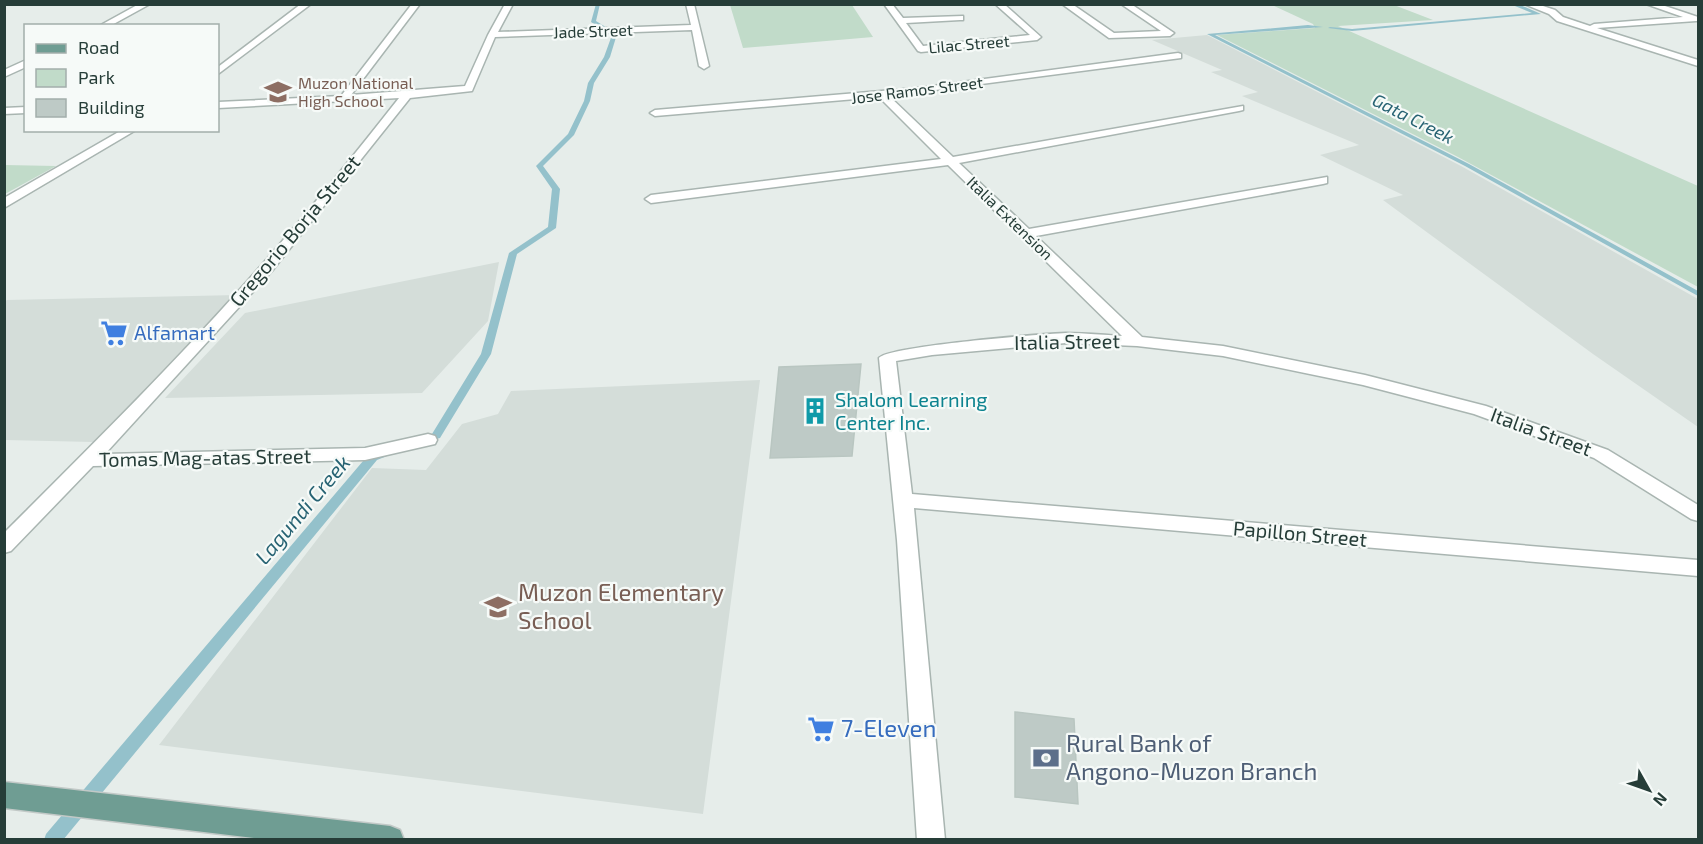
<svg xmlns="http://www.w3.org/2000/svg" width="1703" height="844" font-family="'Exo 2',sans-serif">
<rect width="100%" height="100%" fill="#e6edea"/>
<!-- built -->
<path fill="#d4ddd9" d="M1207 35 1461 166 1698 299V427L1593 354 1383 200 1403 195 1320 155 1359 145 1242 96 1258 92 1211 72 1222 70 1152 40Z
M499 262 488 321 422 393 165 398 245 313Z
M238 295 93 442 5 440 4 302 7 300Z
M760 380 703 814 159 745 372 468 426 470 462 424 498 414 511 391Z"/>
<!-- green -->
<path fill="#c1dbc9" d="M730 5H852L873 37 743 48Z
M1272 5H1394L1433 20 1338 26 1698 186V287L1458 157 1217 35 1315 28 1313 24Z
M5 165 56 166 5 194Z"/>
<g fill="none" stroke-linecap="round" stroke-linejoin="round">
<!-- stream -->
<path fill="#94c1cb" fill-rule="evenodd" d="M596 4H600L596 21 617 34 610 57 594 83 590 101 574 135 543 166 560 189 556 228 517 254 491 354 440 438 423 443 419 442 418 440 419 438 432 434 481 354 509 253 548 227 552 189 536 166 568 134 584 101 588 83 604 57 612 35 591 22Z
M1510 4H1518L1541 14 1352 31 1328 28 1330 27 1352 29 1532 13Z
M1308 25 1323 27 1215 35 1469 164 1698 291V296L1465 166 1207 34Z
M383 450 387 452 388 454 387 456 377 460 63 840H44L46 834 369 454Z"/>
</g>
<!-- building -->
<path fill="#becac6" stroke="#b9c6c1" stroke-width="1.5" d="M861 364 852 456 770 458 779 367Z
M1015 712 1074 719 1078 804 1015 797Z"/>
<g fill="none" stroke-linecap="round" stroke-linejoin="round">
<defs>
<path id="street" d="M139 4H150L110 26H99Z
M301 4H311L218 74V67Z
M412 4H420L351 95 465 86 488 35 505 4H513L498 32 691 25 686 4H694L709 66 704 69 699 66 692 30 495 37 472 91 410 98 272 271 105 454 365 448 428 434 435 436 437 440 435 444 365 460 93 466 11 551 4 553V533C85 452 166 372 242 287 297 226 348 163 399 98L218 108V102L341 96Z
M884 4H892L903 18 963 16V20H960L906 23 923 46 1030 35 995 4H1004L1041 37 1037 40 921 52 918 51Z
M1062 4H1072L1114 33 1161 31 1121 4H1131L1174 33 1170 36 1109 38Z
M1524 4H1537L1555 10 1563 17 1590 26 1594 24 1683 17 1646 4H1659L1698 17V21H1696L1597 28 1698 60V66L1557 21 1549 14Z
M1178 53 1181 54V58L889 96 953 157 1243 106V110L1239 111 959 163 1029 229 1327 177V183L1323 184 1036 236 1142 337 1223 346 1365 375 1486 406 1608 450 1698 505V521L1691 519 1594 458 1474 414 1363 385 1223 356 1137 346 1066 343 932 355 896 361 912 494 1698 560V576L914 508 945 840H917L897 540 879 358C888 346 1042 334 1066 333 1085 333 1104 335 1122 336L948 165 651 203 645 199 651 195 941 159 879 97 655 116 650 113 655 110 917 88Z
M26 60V67L4 77V70Z
M26 107V113L4 114V108Z
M122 130H136L4 208V198Z"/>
<path id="primary" d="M4 782 390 826 400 830 404 840H271L4 808Z"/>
</defs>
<!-- street casing -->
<use href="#street" stroke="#a9b5b1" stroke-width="3"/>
<!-- primary casing -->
<use href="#primary" stroke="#c2c9c7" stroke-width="3"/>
<!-- street -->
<use href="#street" fill="#fff" fill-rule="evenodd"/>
<!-- primary -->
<use href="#primary" fill="#6f9d93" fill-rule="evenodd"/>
</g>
<!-- icons -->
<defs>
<symbol id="school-bare" viewBox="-9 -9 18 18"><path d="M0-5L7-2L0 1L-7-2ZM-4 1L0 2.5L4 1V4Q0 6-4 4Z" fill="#8d6e63" stroke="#f6faf8" stroke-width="2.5" paint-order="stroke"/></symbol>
<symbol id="supermarket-bare" viewBox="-9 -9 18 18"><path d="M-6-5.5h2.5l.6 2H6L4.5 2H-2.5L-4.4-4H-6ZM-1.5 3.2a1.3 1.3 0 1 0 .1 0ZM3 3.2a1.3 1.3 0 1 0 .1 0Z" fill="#3f7fe0" stroke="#f6faf8" stroke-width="2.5" paint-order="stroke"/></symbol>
<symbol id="building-bare" viewBox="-9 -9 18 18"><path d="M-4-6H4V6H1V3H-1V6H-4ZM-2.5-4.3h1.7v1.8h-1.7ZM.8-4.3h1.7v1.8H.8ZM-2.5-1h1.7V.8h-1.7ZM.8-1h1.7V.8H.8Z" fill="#0f9aa8" stroke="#f6faf8" stroke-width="2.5" paint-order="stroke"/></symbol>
<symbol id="bank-bare" viewBox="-9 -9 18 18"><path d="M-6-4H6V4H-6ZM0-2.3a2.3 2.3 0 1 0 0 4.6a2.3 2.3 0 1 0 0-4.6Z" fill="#5c6f8a" stroke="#f6faf8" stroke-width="2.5" paint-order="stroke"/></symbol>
</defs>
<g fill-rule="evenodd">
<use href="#school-bare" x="259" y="73" width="38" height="38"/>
<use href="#supermarket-bare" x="95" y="314" width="38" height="38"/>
<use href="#building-bare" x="796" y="392" width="38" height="38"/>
<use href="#school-bare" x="479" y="588" width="38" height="38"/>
<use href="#supermarket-bare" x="802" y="710" width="38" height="38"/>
<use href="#bank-bare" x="1027" y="739" width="38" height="38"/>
</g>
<g text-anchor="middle" stroke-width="4.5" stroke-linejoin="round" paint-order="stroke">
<!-- far-street labels -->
<g font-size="16" fill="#263d38" stroke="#f6faf8">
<text transform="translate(593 31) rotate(-2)" y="6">Jade Street</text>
<text transform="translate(969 44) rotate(-5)" y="6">Lilac Street</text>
<text transform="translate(917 90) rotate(-7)" y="6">Jose Ramos Street</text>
<text transform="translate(1010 218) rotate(44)" y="6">Italia Extension</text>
</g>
<!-- far-education labels -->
<g font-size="16" fill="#785e54" stroke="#f6faf8" text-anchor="start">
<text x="298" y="89">Muzon National<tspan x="298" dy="18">High School</tspan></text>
</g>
<!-- far-water labels -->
<g font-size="18" font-style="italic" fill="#276373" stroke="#f6faf8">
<text transform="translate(1413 119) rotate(27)" y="6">Gata Creek</text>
</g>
<!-- street labels -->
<g font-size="20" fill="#263d38" stroke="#f6faf8">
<text transform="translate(295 231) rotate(-50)" y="7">Gregorio Borja Street</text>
<text transform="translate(1067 342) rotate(-1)" y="7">Italia Street</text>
<text transform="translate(1541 432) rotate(20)" y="7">Italia Street</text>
<text transform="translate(205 458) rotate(-1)" y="7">Tomas Mag-atas Street</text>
<text transform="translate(1300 534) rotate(5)" y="7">Papillon Street</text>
</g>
<!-- shop labels -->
<g font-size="20" fill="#366cbe" stroke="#f6faf8" text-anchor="start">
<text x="134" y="340">Alfamart</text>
</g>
<!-- culture labels -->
<g font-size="20" fill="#0d838f" stroke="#f6faf8" text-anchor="start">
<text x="835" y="407">Shalom Learning<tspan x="835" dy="23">Center Inc.</tspan></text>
</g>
<!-- water labels -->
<g font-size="21" font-style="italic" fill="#276373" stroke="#f6faf8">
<text transform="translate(303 510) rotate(-50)" y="7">Lagundi Creek</text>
</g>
<!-- near-education labels -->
<g font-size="24" fill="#785e54" stroke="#f6faf8" text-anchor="start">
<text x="518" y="601">Muzon Elementary<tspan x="518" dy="28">School</tspan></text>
</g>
<!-- near-shop labels -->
<g font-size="24" fill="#366cbe" stroke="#f6faf8" text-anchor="start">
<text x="841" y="737">7-Eleven</text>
</g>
<!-- near-service labels -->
<g font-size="24" fill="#4e5e75" stroke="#f6faf8" text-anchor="start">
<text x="1066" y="752">Rural Bank of<tspan x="1066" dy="28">Angono-Muzon Branch</tspan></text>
</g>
</g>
<!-- border -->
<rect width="1703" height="844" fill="none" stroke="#263d38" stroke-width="12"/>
<!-- legend -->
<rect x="24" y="24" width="195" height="108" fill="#f6faf8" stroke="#a3aeab" stroke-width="1.5"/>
<rect x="36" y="44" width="30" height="9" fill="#6f9d93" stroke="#a3aeab" stroke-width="1.5"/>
<text x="78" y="54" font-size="18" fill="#263d38">Road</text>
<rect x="36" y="69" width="30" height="18" fill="#c1dbc9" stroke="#a3aeab" stroke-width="1.5"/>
<text x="78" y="84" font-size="18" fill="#263d38">Park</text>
<rect x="36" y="99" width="30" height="18" fill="#becac6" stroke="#a3aeab" stroke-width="1.5"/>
<text x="78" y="114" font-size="18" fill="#263d38">Building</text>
<!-- north arrow -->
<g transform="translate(1649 790) rotate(130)" stroke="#f6faf8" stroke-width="4.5" paint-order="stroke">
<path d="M0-4.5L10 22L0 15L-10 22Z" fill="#263d38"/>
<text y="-9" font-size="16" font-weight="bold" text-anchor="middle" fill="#263d38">N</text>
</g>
</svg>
